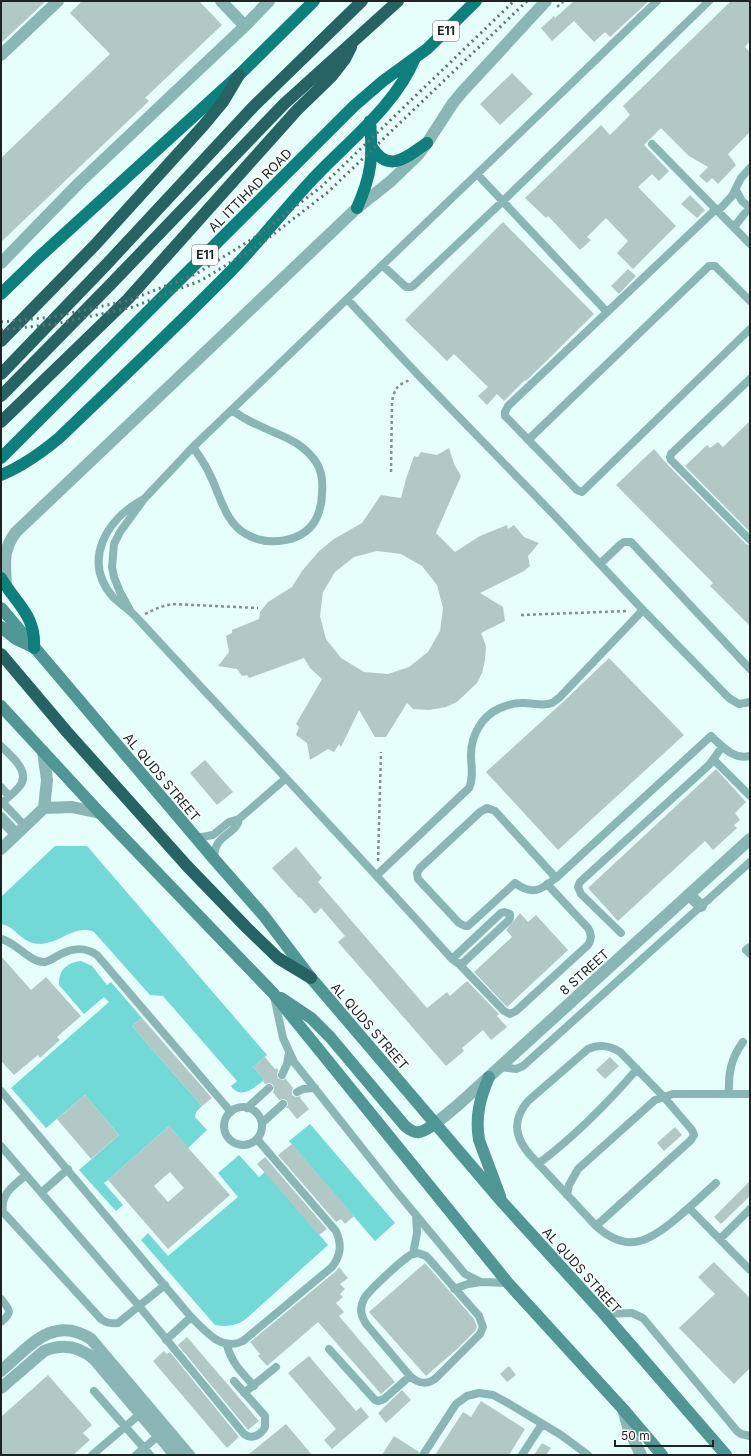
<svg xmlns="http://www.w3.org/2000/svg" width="751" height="1456" font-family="Inter,sans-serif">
<rect width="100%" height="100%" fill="#e6fefc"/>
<!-- green -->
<path fill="#72d9d6" d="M55 846H87L267 1055 253 1067 264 1079 263 1081C253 1088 241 1100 231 1086L237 1081 163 996 150 995 94 932C75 924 60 943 41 944 20 944 18 927 1 924V897Z
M81 961 92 966 107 985 111 982 142 1018 132 1026 202 1106 196 1112 195 1117 207 1130 188 1148 169 1126 108 1180 104 1183 123 1205 116 1211 79 1170 119 1135 85 1095 46 1128 11 1088 109 1002 104 997 84 1014 59 985C58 971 67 962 81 961Z
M310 1124 395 1223 375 1241 289 1141Z
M239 1155 259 1177 265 1172 328 1245 247 1318C237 1326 227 1327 215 1325L141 1240 148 1233 168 1256 238 1197 218 1173Z"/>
<!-- building -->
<path fill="#b1c8c7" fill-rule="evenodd" d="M1 1H46L1 43Z
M82 1H199L222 25 145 98 149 101 1 242V158L110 54 70 13Z
M574 1H649L610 37 605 32 594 42 574 21 552 41 541 28 554 16 555 18Z
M731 1H750V41L745 47 750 52V132L728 154 736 165 718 184 712 178 707 183 699 176 708 167 689 156 661 128 644 145 669 171 659 181 652 174 638 187 676 226 633 269 617 253 628 241 606 218 587 237 591 240 580 250 548 216 546 218 525 198 601 125 610 135 630 115 623 106Z
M512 73 533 94 500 125 480 104Z
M690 195 705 210 697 218 681 204Z
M503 222 594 314 526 381 525 380 504 401 497 394 487 405 478 396 488 387 454 354 447 361 405 320Z
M628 269 636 276 619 294 611 286Z
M750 421V532L685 466 707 445 710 448 718 442 723 447Z
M449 448 454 464 461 476 436 533 455 552 480 536 507 525 508 529 514 525 524 537 539 543 528 556 530 566 524 571 480 593 503 607 505 621 481 633 486 646 485 660 482 673 477 683 457 702 446 707 429 710 413 709 407 703 386 737H375L359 710 341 747 339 744 334 752 328 749 310 760 307 743 296 735 299 727 296 724 322 679 310 668 304 658 249 678 247 675 242 676 237 669 218 666 229 652 226 636 232 633V630L259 619 260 612 268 602 292 587 302 571 319 551 334 539 362 523 381 495 401 498 406 479 414 456 418 457 421 452 437 455ZM377 551 401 554 422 566 437 585 443 608 440 631 428 652 409 667 388 674 364 672 341 658 326 639 320 616 323 592 335 572 354 557Z
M654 449 667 464 746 544 750 545V626L710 586 713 583 616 485Z
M609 658 684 735 558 850 486 772 563 702Z
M205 760 233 792 217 805 190 773Z
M716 769 746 802 735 813 740 820 734 825 737 828 713 850 705 841 618 921 588 888Z
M296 847 322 878 318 882 427 1008 447 992 450 996 467 981 499 1014 497 1016 507 1027 491 1040 483 1030 462 1048 464 1051 446 1066 338 942 345 936 321 908 315 914 300 897 299 898 272 868Z
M520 913 528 922 536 915 568 950 507 1007 474 972 512 937 506 930Z
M1 956 31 990 46 977 81 1016 57 1037 60 1040 40 1058 38 1055 14 1075 1 1061Z
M142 1018 212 1098 202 1106 132 1026Z
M265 1057 275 1069 277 1068 278 1070 277 1075 278 1078 282 1080 286 1079 293 1088 292 1091V1095L296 1097 301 1096 300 1098 309 1109 297 1119 288 1108H286L288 1105 287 1101 284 1099 279 1100 273 1092 274 1089 273 1085 270 1083 265 1084 263 1081 264 1079 253 1067Z
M610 1057 619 1066 605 1079 596 1070Z
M85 1095 119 1135 91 1159 57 1119Z
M169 1126 230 1195 168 1249 108 1180ZM170 1172 184 1188 168 1202 154 1186Z
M675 1127 682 1135 664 1151 657 1143Z
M292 1144 354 1216 345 1224 341 1219 336 1222 278 1155Z
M265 1157 327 1229 319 1235 257 1164Z
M750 1181V1196L721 1224 714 1217Z
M714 1262 750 1298V1368L734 1384 679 1328 715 1294 698 1277Z
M425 1263 474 1319 477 1327 475 1331 457 1349 426 1376 369 1312Z
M339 1267 348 1278 340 1284 345 1289 340 1294 343 1297 336 1303 344 1312 339 1316 395 1382 381 1394 318 1322 267 1366 258 1356 260 1354 250 1342 336 1271Z
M187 1337 259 1421 248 1430 178 1345Z
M164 1351 167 1354 170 1352 239 1437 227 1448 153 1361Z
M309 1356 356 1411 361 1407 369 1417 332 1449 324 1440 336 1429 288 1373Z
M509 1366 516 1375 507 1382 500 1374Z
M48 1375 92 1425 83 1433 90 1440 73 1455H1V1417Z
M402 1390 411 1400 386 1423 378 1413Z
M481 1401 525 1429 509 1455H435L463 1412 471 1417Z
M286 1424 312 1455H248Z
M394 1436 419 1452 418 1455H382Z
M542 1443 551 1448 546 1455H534Z"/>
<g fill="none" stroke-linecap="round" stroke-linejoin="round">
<!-- path -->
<path stroke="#829291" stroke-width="2.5" stroke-dasharray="3 3" stroke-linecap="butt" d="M557 7 564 1
M391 472 392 401C395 388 397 385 410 380
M145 614 160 607 172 604 258 608
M521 615 629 611
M378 861 381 752"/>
<!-- service -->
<path stroke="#8ab7b5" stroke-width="8" d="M652 144 750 244
M477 174 607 312
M736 190 742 201 750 208
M716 209 508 406 505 412V416L577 490 582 492 750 329
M718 211 732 196 741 178 750 168
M734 227 745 213 750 209
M382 265 406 287H411L413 286 503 201 709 1
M347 299 422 379 556 517 643 610 729 698 739 704 750 702
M750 379 671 454 670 457 671 460 750 540
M528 440 709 266H715L750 301
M193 447C199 456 205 464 209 473 220 493 224 522 246 534 268 547 305 543 317 517 320 510 322 501 322 493 323 482 322 471 316 462 301 440 280 436 258 425 248 421 240 416 232 410
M142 500C106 520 82 561 113 597 121 605 131 611 138 619 243 733 349 844 452 959L459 964 464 962 508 921 510 918V914L504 912 501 913 452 959
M600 564 621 544 624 542H631L750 669
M131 612 120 592 114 577 112 567 114 544 120 532 144 499 193 447 657 1
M1 746C11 756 32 772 19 787 14 793 7 798 1 804
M714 760 750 796
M1 787 9 796
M3 803 25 826
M196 838 213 835 229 822 239 819 285 779
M214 859C214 854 215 848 218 843 224 834 238 830 239 819
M377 875 469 788C474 777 471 767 471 755 471 735 482 716 500 708 507 705 514 703 521 703 531 702 542 707 552 703 554 702 557 699 559 698L643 610
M556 878 495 811 487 808 480 812 420 868 417 873 418 879 459 923 465 926H468L515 883C533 896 541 890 556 878L711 736C722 746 733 760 750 756
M621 933 581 894 578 887 580 882 709 765 722 747
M1 939C16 942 30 963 45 962 50 961 54 958 59 955 72 948 84 946 97 955L231 1112
M750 947 746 950 750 954
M459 964 504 1011 510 1014 516 1011 588 945C592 939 592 934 588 928L547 884
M274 996 283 1038 294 1062 396 1191 465 1274 481 1282 508 1283
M500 1067 516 1069 523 1066 750 862
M282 1075 287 1064 289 1053
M1 1091 191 1317C206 1331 221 1352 243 1341L332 1267C341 1255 342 1245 336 1231L257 1139
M297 1092 303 1089 315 1088
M729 1094C728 1074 731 1058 743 1042
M224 1126a19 19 0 1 1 38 0a19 19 0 1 1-38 0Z
M247 1108 269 1088
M262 1123 283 1104
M1 1146 139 1306 244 1434C252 1440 261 1435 265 1427V1416L234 1381
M538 1164C575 1136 607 1104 637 1069
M26 1175C14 1185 0 1194 3 1212L101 1319C106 1323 111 1324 118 1323L165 1285
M42 1192 68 1169
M567 1195 569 1185 578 1169 655 1100 673 1094H750
M689 1208 750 1270
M596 1226 691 1140 694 1135 692 1130 663 1096 620 1052C609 1045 599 1044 588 1049L528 1101C511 1121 515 1139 532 1157L596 1226C627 1254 649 1242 677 1218 690 1207 703 1195 716 1183
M720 1239 750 1209
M418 1253 426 1256 429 1259 479 1316 483 1327 480 1334 436 1378C428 1385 418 1384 410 1376L367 1325C361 1317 359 1308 364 1299 367 1292 401 1261 409 1256 411 1254 415 1254 418 1253Z
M413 1254 417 1233 416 1215
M454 1289 468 1284 481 1282
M1 1299C10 1310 13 1312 1 1322
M604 1314 632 1313 643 1318 737 1431 741 1434 750 1436
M166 1340 191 1317
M227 1345C231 1362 242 1373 254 1386
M329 1349 375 1400 379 1401 384 1399 410 1376
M94 1391 150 1455
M244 1393 276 1367
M92 1455 140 1414
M136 1455 158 1436
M423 1455 456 1404 467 1396 479 1393 493 1395 506 1402 561 1435 588 1455
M522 1455 542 1424"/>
<!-- minor -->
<path stroke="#8ab7b5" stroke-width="12" d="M221 1 245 26
M1 55 58 1
M1 263 79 183 245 26 269 1
M6 586C5 564 2 550 16 532L357 208 391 181 418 155 427 143 453 103 463 91 546 1
M44 808 72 807 100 813
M1 818 16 834
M1 849 44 808 47 780 43 751
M1 1371C29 1347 53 1314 91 1339L189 1455
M1 1388 44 1351C63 1343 79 1346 94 1359L175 1455"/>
<!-- tertiary -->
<path stroke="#8ab7b5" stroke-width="12" d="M689 895 701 906
M435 1124 458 1105 750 839
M623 1409 628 1427 641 1455"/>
<!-- secondary -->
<path stroke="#4f9695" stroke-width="12" d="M1 608 214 859 264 916 311 978 503 1203 604 1314 726 1455
M1 627 16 639 31 646
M1 706 100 813 273 993 508 1283 623 1409 662 1455
M281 998 311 1018 330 1037 405 1126C418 1137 422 1132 435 1124
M489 1077C480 1098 475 1116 479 1140L500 1196"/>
<!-- primary -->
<path stroke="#0e7f7d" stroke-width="12" d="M372 147C389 175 408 156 427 143
M357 208C372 174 373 157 370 121
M1 294 37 259 239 75 314 1
M1 458 354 106 383 81 427 49 476 1
M1 475C23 466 41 453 59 438 115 384 173 330 228 274 257 245 282 212 310 182 346 143 395 107 415 58
M1 578C16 604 36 615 34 648"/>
<!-- motorway -->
<path stroke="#256463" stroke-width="12" d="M1 341 95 245 203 126 223 102 239 75
M1 374 105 266 253 107 362 1
M1 396 109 286 284 104 398 1
M1 422 128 299 297 110 331 77 345 59 351 47
M1 654 67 732 188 867 247 928 278 958 311 978"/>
<!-- rail -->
<path stroke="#647271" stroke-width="3" stroke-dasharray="2 4" stroke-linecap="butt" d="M1 322 53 317 130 300 196 274 257 236 321 187 514 1
M1 330 55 324 133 307 202 280 262 243 328 192 527 1"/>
</g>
<g text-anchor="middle" stroke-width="3" stroke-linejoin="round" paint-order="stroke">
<!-- shield labels -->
<g fill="#fff" stroke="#606666" stroke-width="1">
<rect x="433" y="21" width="26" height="20" rx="3"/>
<rect x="192" y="245" width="26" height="20" rx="3"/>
</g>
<g font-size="12" font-weight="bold" fill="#1c2524">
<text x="446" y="35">E11</text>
<text x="205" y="259">E11</text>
</g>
<!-- street labels -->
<g font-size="13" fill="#1c2524" stroke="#fff">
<text transform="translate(250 190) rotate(-45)" y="5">AL ITTIHAD ROAD</text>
<text transform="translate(162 777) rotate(50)" y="5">AL QUDS STREET</text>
<text transform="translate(584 972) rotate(-42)" y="5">8 STREET</text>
<text transform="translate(370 1026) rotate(49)" y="5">AL QUDS STREET</text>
<text transform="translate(582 1270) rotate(48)" y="5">AL QUDS STREET</text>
</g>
</g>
<!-- border -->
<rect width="751" height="1456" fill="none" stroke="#1c2524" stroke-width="4"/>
<!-- scale -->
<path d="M615 1440v6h98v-6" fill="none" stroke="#1c2524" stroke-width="2"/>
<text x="621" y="1440" font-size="12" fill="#1c2524" stroke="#ffffff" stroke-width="3" paint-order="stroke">50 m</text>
</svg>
